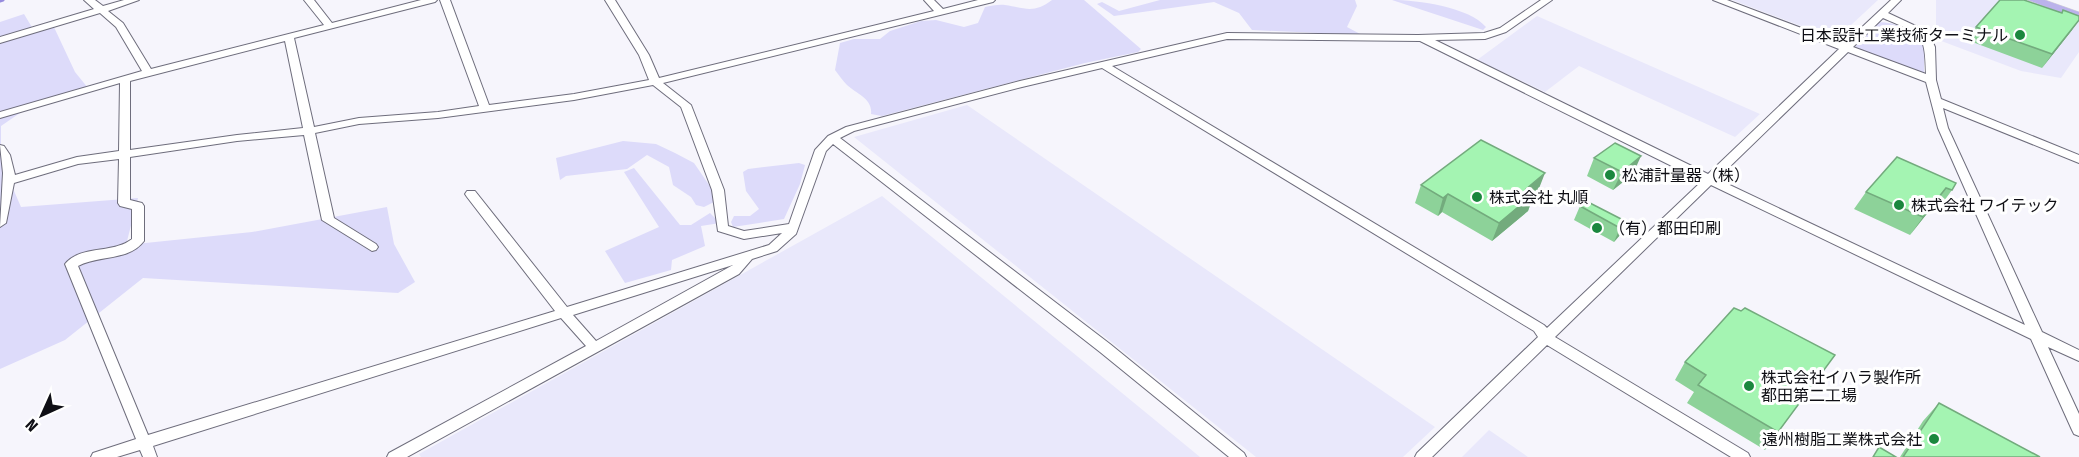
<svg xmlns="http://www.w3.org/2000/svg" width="2079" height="457" font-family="'Fira Sans Condensed','Noto Sans JP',sans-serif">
<rect width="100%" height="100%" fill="#f6f5fc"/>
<!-- built -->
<path fill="#e9e8fb" d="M1732 0H1878L1836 39Z
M1936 0H2021L2079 20V52L2061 78 2021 71 1936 39Z
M1537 16 1760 114 1735 137 1579 66 1545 92 1477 60Z
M967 105 1435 427 1403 457H1256L854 137Z
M882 196 1200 457H421L419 454Z
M1489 430 1528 457H1462Z"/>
<!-- green -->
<path fill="#dddbfa" d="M1052 0H1084L1141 49 1138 52 1085 63 882 116 871 114C873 99 857 94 847 85 843 81 839 75 835 70L840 43 854 39H880L890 31 921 21 936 20 964 27 978 23 985 7C991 6 999 4 1005 5 1025 8 1034 14 1052 0Z
M1160 0H1355L1357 6 1347 27 1362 35 1252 30 1239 13 1214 2 1114 16 1097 4 1102 2 1119 11Z
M1392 0C1418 0 1469 7 1486 27L1483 30Z
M24 14 33 29 0 39V22Z
M1878 22C1897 22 1912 31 1924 44V74L1854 48Z
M53 25 75 72 88 88 33 104 1 126V161L21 207 138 198 126 245 252 232 387 207 394 244 415 282 398 293 143 278 65 340 0 369V41Z
M623 141 656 144 675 153 694 163 716 195 714 202 704 207 696 205 691 197 673 185 669 167 647 155 627 169 566 176 560 180 556 158Z
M799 163 805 165 800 184 784 219 733 227 731 222 734 216H750L759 209 746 191 743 172 748 169Z
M634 168 680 225H691L710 213 720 223 701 226 705 246 672 260 671 270 625 283 605 251 659 227 624 172Z"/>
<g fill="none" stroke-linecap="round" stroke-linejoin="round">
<!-- stream -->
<path stroke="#968bdd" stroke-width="3" d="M0 1 3 0"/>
<defs>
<path id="minor" d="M84 0H95L103 6 124 0H139L108 11 123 23 151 69 324 25 304 0H314L332 23 421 0H437L435 2 294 38 314 127 359 118 438 112 479 106 440 0H450L489 105 574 94 649 80 639 55 605 0H615L649 55 659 78 934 11 924 0H934L943 9 978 0H995L993 2 663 83 691 105 724 190 728 226 744 231 789 224 815 150 828 136 846 127 1020 81 1227 33 1418 35 1484 33 1500 28 1541 0H1552L1506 32 1485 39 1435 40 1708 174 1839 49 1713 0H1727L1844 44 1891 0H1901L1888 13 1920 28 1930 36 1935 47 1936 80 1941 99 2079 155V163L1943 108 1948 128 2042 332 2079 350V361L2048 347 2079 414V436L2074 434 2072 430 2031 339 1711 185 1555 337 1748 453 1750 457H1731L1547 345 1432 457H1415L1417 453 1538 337 1534 331 1102 68 1022 87 854 131 840 138 1110 344 1244 453 1246 457H1229L1100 352 833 144 826 151 796 234 777 251 752 259 739 274 407 457H387L389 453 586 346 561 318 153 446 157 457H143L140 450 117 457H91L93 453 136 439 65 264C80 245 113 254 132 239V209L120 206 118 203 119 159 78 164 14 183 6 223 0 227 3 173 0 145 4 146 10 155 15 175 77 157 119 151 120 83 0 118V112L142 71 116 27 100 13 0 43V37L94 9ZM1883 18C1921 35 1925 30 1926 74L1853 47ZM1227 39 1420 41 1702 181 1547 328 1544 325 1112 66ZM285 41 303 128 237 135 130 150V81ZM1848 52 1926 82 1938 128 2025 325 1717 179ZM653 85 681 107 712 190 718 231 744 239 782 233 769 245 567 307 475 191H467L465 194 467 197 555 311 148 435 78 266C99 255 129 261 144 241V206L142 203 130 200V157L237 141 304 135 322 220 372 251 376 250 378 247 376 244 334 218 315 133 359 124 438 118 574 100ZM733 265 596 341 573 315Z"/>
<path id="major" d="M2028 0H2045L2079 12V20Z"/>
</defs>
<!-- minor casing -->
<use href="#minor" stroke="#6e6d7c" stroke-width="2"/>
<!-- major casing -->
<use href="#major" stroke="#d4d4d5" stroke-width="1"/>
<!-- minor -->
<use href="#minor" fill="#fff" fill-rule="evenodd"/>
<!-- major -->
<use href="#major" fill="#bbb2eb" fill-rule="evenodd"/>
</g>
<!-- wall -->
<path fill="#8dd299" d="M2063 10 2072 30 2042 68 1967 40 1976 27 2061 13Z
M1897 157 1952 190 1939 208 1933 206 1910 235 1854 209 1866 192Z
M1594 158 1633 174 1613 190 1587 176Z
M1421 185 1538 191 1534 194 1528 211 1492 241 1442 212 1438 216 1415 203Z
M1580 206 1627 222 1620 235 1614 242 1574 220Z
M1741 311 1835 355 1765 450 1687 403 1694 392 1675 380 1685 362Z
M1939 403 2040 457H1900L1923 421Z"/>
<!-- shaded-wall -->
<path fill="#73ab7d" d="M2079 20 2072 30 2042 68 2052 54Z
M1641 156 1633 174 1613 190 1622 172Z
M1545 173 1538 191 1534 194 1528 211 1492 241 1499 223 1526 189Z
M1946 188 1933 206 1910 235 1923 217Z
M1448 194 1442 212 1438 216 1443 198Z
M1627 222 1620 235 1614 242 1620 228Z"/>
<!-- building -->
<path fill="#a4f4b2" stroke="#73ab7d" stroke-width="1.5" d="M2000 0H2024L2062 13 2063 10 2079 16V20L2052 54 1976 27Z
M1481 140 1545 173 1526 189 1535 193 1499 223 1448 194 1443 198 1421 185Z
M1615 143 1641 156 1622 172 1594 158Z
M1897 157 1956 183 1952 190 1946 188 1923 217 1866 192Z
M1586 201 1627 222 1620 228 1580 206Z
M1734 308 1741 311 1745 308 1835 355 1778 432 1698 385 1706 375 1685 362Z
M1939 403 2040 457H1903Z
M1879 447 1896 457H1873Z"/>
<!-- markers -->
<g fill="#1b873e" stroke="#fff" stroke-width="2">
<circle cx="2020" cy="35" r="6"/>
<circle cx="1610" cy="175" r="6"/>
<circle cx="1477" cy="197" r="6"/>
<circle cx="1899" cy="205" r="6"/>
<circle cx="1597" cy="228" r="6"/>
<circle cx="1749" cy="386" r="6"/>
<circle cx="1934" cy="439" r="6"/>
</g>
<g text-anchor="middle" stroke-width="6" stroke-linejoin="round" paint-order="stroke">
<!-- poi labels -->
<g font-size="16" fill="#0f0f15" stroke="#fff" text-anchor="start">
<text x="2008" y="41" text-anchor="end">日本設計工業技術ターミナル</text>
<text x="1622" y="181">松浦計量器（株）</text>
<text x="1489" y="203">株式会社 丸順</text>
<text x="1911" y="211">株式会社 ワイテック</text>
<text x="1609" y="234">（有）都田印刷</text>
<text x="1761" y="383">株式会社イハラ製作所<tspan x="1761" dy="18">都田第二工場</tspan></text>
<text x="1922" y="445" text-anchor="end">遠州樹脂工業株式会社</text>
</g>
</g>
<!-- north arrow -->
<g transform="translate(42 415) rotate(225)" stroke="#ffffff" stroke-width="4.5" paint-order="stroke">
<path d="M0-4.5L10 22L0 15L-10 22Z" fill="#0f0f15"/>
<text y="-9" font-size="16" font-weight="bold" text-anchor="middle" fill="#0f0f15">N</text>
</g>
</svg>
